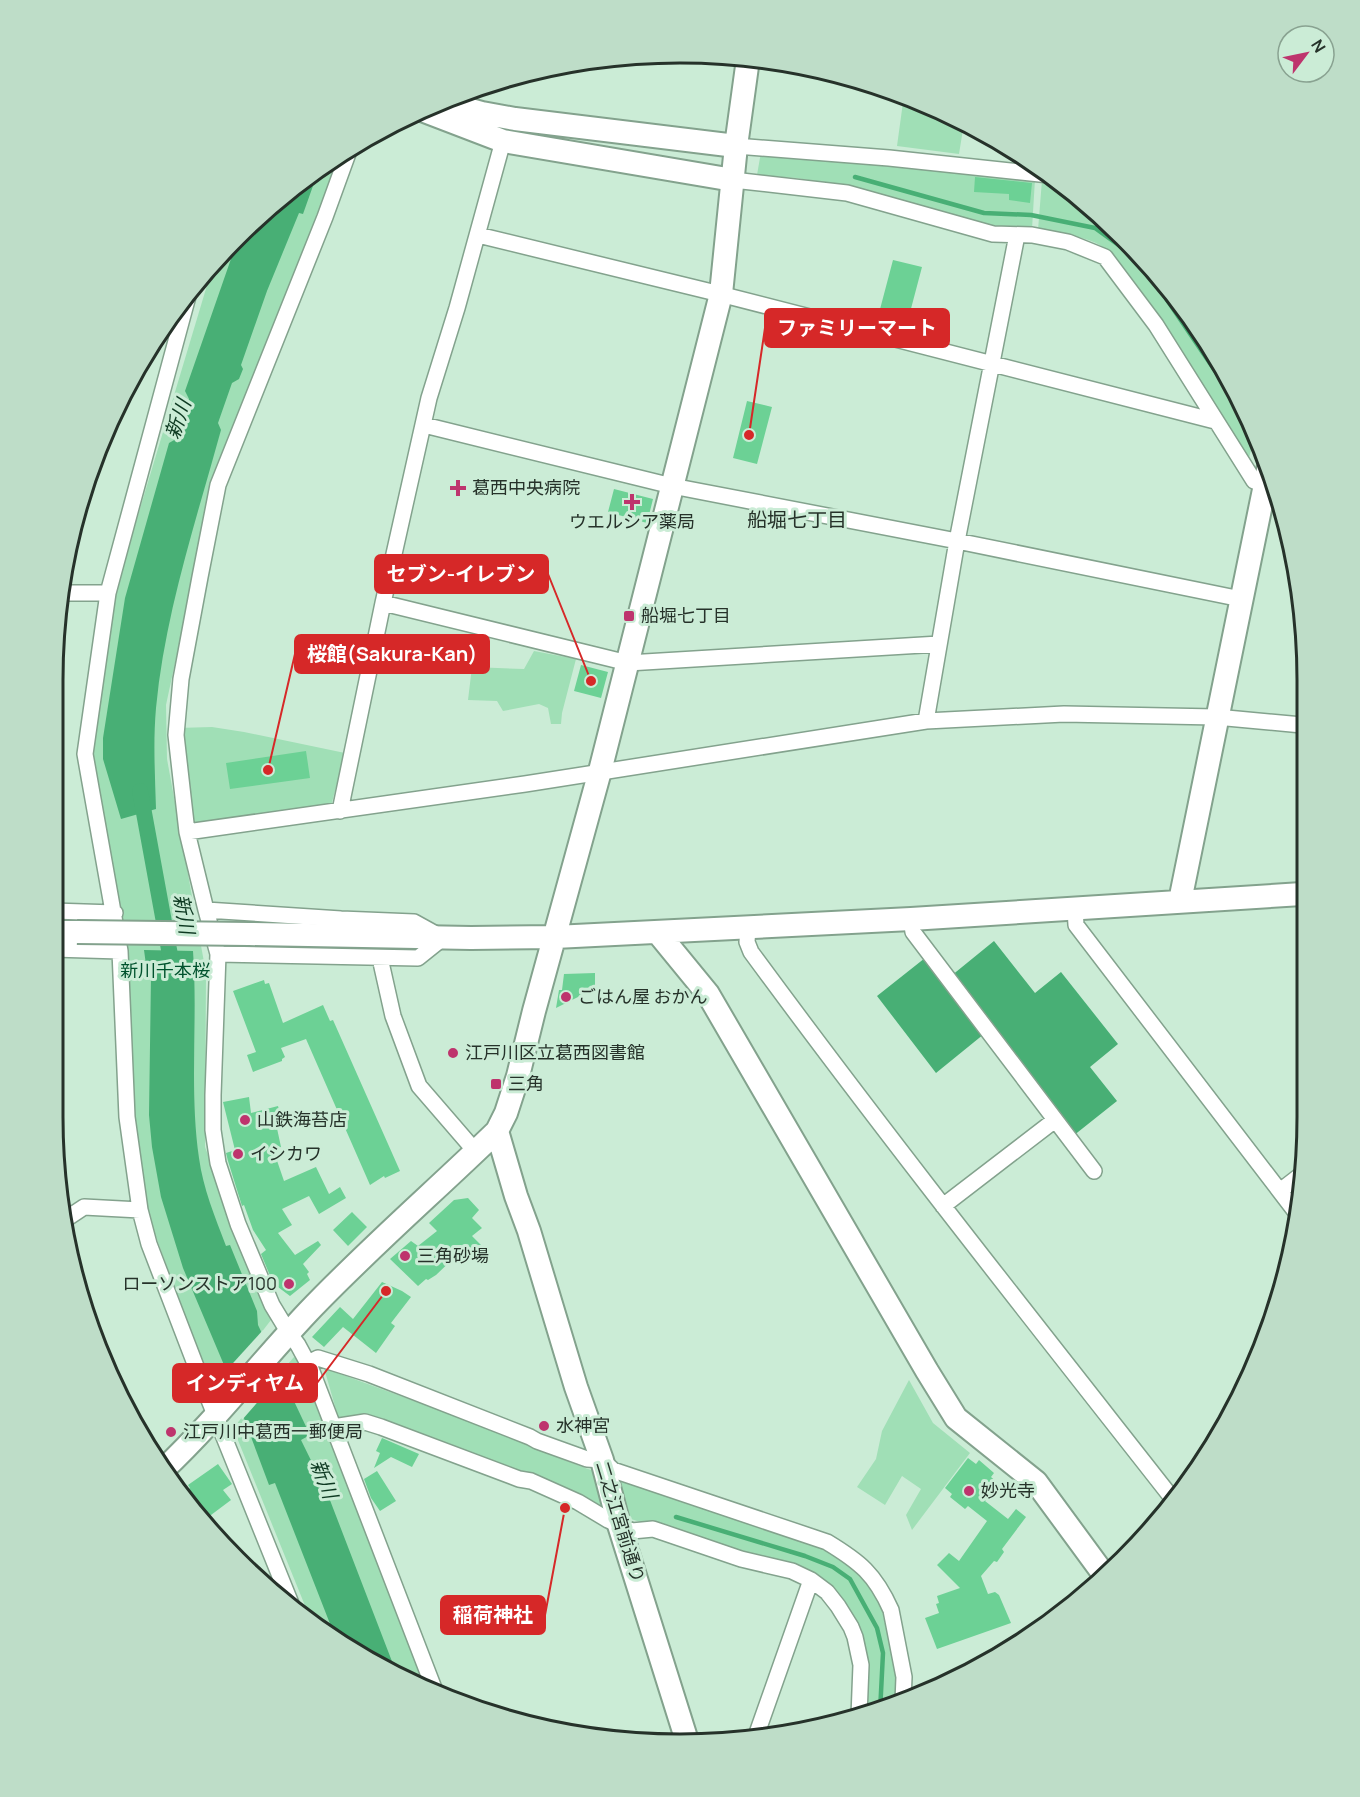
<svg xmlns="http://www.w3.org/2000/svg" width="1360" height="1797" font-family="Manrope,'Noto Sans JP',sans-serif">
<rect width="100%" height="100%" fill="#cbecd6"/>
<!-- green -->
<path fill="#a0dfb6" d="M904 95 920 100 964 123 959 154 897 146Z
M761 152 1035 179 1032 229 977 224 831 184 797 178 757 175Z
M340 154 213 485 166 705 167 759 206 973 205 1147 271 1320 214 1394 145 1207 90 752 115 592 214 262 237 236 331 158Z
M1042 180 1060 184 1123 236 1202 331 1255 432 1248 463C1213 402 1180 341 1137 285 1125 270 1114 252 1096 243 1078 235 1057 233 1038 230Z
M534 651 576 659 562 713 561 724H551L548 708 539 704 503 711 497 701 468 700 472 667 524 669Z
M212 727 244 732 345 753 331 806 190 828 177 728Z
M294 1357 306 1364 432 1690 402 1680 310 1618 233 1428Z
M324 1368 529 1443 530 1447 588 1469 621 1478 687 1504 757 1523 823 1549 849 1563 865 1579 880 1601 896 1674 895 1705 881 1711 865 1715 867 1671 823 1584 339 1420Z
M909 1380 933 1423 970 1453 912 1530 906 1515 921 1489 902 1476 885 1505 857 1487 876 1459 882 1431Z"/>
<!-- water -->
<path fill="#48af75" d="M319 169 303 214 299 213 267 291 241 365 243 369 239 379 232 383 218 423 221 430C196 521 165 613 156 708 153 742 155 775 156 809L121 819 103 759V738L125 598 169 443 176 439 189 399 185 391 240 233Z
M994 941 1035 993 1061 972 1118 1044 1090 1067 1117 1101 1073 1136 951 976Z
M144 950 193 951C198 1020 189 1089 199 1158 203 1188 215 1217 226 1246L230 1245 257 1311 258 1325 310 1435 301 1440 328 1495 398 1677 334 1634 275 1483 269 1485 224 1365 183 1268 161 1197 152 1147 149 1115 151 976 147 972Z
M925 958 984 1034 936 1073 877 996Z"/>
<!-- pier -->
<path fill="#cbecd6" d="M263 1330 283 1373 242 1420 224 1373Z"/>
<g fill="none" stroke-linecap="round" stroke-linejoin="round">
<!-- stream -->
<path stroke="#48af75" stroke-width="4.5" d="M855 177 984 213 1031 215 1095 228 1131 254 1157 285 1247 418 1261 445
M676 1517 805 1556 833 1567 850 1579 877 1628 883 1653 880 1712"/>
<!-- canal -->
<path stroke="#48af75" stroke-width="16" d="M140 791 170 955 171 973"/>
</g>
<!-- building -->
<path fill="#6cd195" d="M975 177 1032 183 1030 203 1009 200V194L974 192Z
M893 260 922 267 908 320 879 313Z
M747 401 772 407 757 464 733 458Z
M614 489 653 499 647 523 608 512Z
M581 665 608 672 601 698 574 691Z
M306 751 310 778 230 789 226 763Z
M595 973V987L582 994H584L556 1008 559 990H562L564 974Z
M264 980 265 984 269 983 283 1023 323 1005 330 1021 333 1020 400 1171 385 1178 384 1176 370 1185 306 1039 281 1048 285 1057 282 1059V1061L253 1072 247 1055 256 1052 233 991Z
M249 1097 251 1113 278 1106 281 1118 275 1119 281 1147 273 1149 284 1181 316 1167 329 1194 340 1187 346 1198 319 1214 309 1196 282 1209 292 1225 278 1233 295 1255 318 1241 321 1245 303 1264 309 1272 307 1274 310 1280 290 1296 278 1287 271 1278 261 1254 266 1250 253 1230 244 1205 242 1206 228 1161 226 1153 235 1150 223 1102Z
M468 1198 479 1210 472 1218 482 1228 472 1236 481 1245 464 1261 458 1254 436 1275 428 1280 426 1279 418 1286 390 1259 411 1241 418 1246 437 1231 429 1223 454 1200Z
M352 1212 367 1227 348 1246 333 1230Z
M382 1282 402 1291 411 1297 391 1323 395 1326 376 1353 343 1327 324 1347 312 1337 340 1307 353 1319Z
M382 1438 419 1454 412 1467 391 1457 374 1468 380 1453 376 1451Z
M968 1458 976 1464 979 1460 994 1473 991 1477 999 1484 985 1501 1008 1519 1016 1509 1026 1517 1002 1549 1004 1552 997 1562 994 1561 981 1576 988 1594 995 1592 999 1595 1011 1623 937 1649 925 1618 939 1613 936 1604 939 1603 937 1596 960 1588 937 1565 949 1553 959 1561 987 1521 968 1506 965 1509 950 1497 952 1494 945 1488Z
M218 1464 232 1484 223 1490 231 1500 207 1518 199 1508 194 1512 180 1496 190 1488 188 1485Z
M377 1471 396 1501 380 1511 371 1498 364 1479Z"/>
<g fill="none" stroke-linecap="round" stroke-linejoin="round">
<defs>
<path id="street" d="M736 146 889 158 1049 175
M733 180 847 193 993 234 1032 235 1068 242 1105 257 1156 325 1254 481 1265 484
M478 235 712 292 1215 421
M190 289 108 593 85 754 120 951 127 1117 140 1210 149 1244 207 1395 292 1606
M424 425 672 486 957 541 1241 599
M62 593H108
M383 603 628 663 939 644
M926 721 957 541 1017 235
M340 811 383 603 429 398 457 308 503 141
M187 832 525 784 926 721 1064 714 1216 717 1302 725
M1075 909 1076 925 1298 1215
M206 910 187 832 176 735 181 679 200 577 218 485 325 217 350 148
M206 910 341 919 414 922 443 938 418 958 218 954Z
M53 911 115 913
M911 919 913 932 1094 1171
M748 927 747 942 751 952C887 1137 1030 1317 1172 1498
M53 949 120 951
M218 954 213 1095V1130L218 1163 238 1224 272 1305 289 1333 298 1345 311 1369 435 1691
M380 958 393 1016 419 1086 476 1152
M1280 1191 1302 1174
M943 1206 1055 1120
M66 1219 84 1207 140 1210
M308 1363 318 1358 369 1374 530 1437 537 1441 587 1459 602 1460 613 1470 827 1542C860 1562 875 1574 891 1610L904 1677 903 1701
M333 1427 365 1422 381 1427 519 1479 531 1481 578 1502 608 1520 632 1531 653 1529 741 1559 792 1571 811 1580 827 1592 838 1606 851 1627 855 1637 861 1665 859 1716
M756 1736 811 1580"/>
<path id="secondary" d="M438 101 482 113 515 119 736 146
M422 110 503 141 733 180
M1180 901 1268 470
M53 932H77
M658 933 708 994 927 1371 956 1418 1036 1482 1105 1576
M249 934 471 938 555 937 911 919 1302 894
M497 1131 516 1196 529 1231 576 1387 602 1460 619 1525 687 1741
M163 1470C215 1421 259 1364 308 1312 368 1249 434 1192 497 1131L506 1113 518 1076 534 1011 600 771 721 294 736 146 748 59"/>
</defs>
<!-- street casing -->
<use href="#street" stroke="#83a28d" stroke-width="18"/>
<!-- secondary casing -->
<use href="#secondary" stroke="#83a28d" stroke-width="26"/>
<!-- street -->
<use href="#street" stroke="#fff" stroke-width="15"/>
<!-- secondary -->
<use href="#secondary" stroke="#fff" stroke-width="22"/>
<defs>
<path id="secondary-bridge" d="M77 932 249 934"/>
</defs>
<!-- secondary-bridge casing -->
<use href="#secondary-bridge" stroke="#83a28d" stroke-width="26" stroke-linecap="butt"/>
<!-- secondary-bridge -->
<use href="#secondary-bridge" stroke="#fff" stroke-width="22"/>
</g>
<!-- markers -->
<g fill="#be346d" stroke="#cbecd6" stroke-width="2">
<path d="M455 479h6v6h6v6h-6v6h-6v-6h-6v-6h6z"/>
<path d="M629 493h6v6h6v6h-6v6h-6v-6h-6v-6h6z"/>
<rect x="623" y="610" width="12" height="12" rx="3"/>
<circle cx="566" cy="997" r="6"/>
<circle cx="453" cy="1053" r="6"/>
<rect x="490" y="1078" width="12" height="12" rx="3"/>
<circle cx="245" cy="1120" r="6"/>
<circle cx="238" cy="1154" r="6"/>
<circle cx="405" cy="1256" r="6"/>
<circle cx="289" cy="1284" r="6"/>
<circle cx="544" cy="1426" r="6"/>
<circle cx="171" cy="1432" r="6"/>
<circle cx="969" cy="1491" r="6"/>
</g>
<g text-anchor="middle" stroke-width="6" stroke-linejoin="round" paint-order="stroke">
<!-- poi labels -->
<g font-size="18" fill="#26322a" stroke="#cbecd6" text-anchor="start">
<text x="472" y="494">葛西中央病院</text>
<text x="632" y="528" text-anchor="middle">ウエルシア薬局</text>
<text x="641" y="622">船堀七丁目</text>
<text x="578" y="1003">ごはん屋 おかん</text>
<text x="465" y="1059">江戸川区立葛西図書館</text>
<text x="508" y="1090">三角</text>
<text x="257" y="1126">山鉄海苔店</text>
<text x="250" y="1160">イシカワ</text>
<text x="417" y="1262">三角砂場</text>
<text x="277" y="1290" text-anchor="end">ローソンストア100</text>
<text x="556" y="1432">水神宮</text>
<text x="183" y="1438">江戸川中葛西一郵便局</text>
<text x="981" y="1497">妙光寺</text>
</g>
<!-- park labels -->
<g font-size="18" fill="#00522d" stroke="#cbecd6">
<text x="165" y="977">新川千本桜</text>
</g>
<!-- street labels -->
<g font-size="18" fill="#26322a" stroke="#cbecd6">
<text transform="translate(620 1522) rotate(73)" y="6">二之江宮前通り</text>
</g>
<!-- water labels -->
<g font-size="20" font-style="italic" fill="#0d3921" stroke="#cbecd6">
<text transform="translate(178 419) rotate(-71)" y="7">新川</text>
<text transform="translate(184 914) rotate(80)" y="7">新川</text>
<text transform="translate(324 1479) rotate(69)" y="7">新川</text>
</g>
<!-- neighbourhood labels -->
<g font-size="20" fill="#26322a" stroke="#cbecd6">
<text x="797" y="527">船堀七丁目</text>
</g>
</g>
<!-- crop -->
<path d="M0 0H1360V1797H0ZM680 63H680A617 617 0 0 1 1297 680V1117A617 617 0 0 1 680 1734H680A617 617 0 0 1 63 1117V680A617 617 0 0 1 680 63Z" fill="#beddc8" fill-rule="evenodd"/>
<path fill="none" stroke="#26322a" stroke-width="3" d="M680 63H680A617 617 0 0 1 1297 680V1117A617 617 0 0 1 680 1734H680A617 617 0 0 1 63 1117V680A617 617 0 0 1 680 63Z"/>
<!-- callouts -->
<path fill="none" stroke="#d62828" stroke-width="2" d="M749 435L765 328M591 681L548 574M268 770L295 654M386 1291L317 1383M565 1508L545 1615"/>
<g fill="#d62828" stroke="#cbecd6" stroke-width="2">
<circle cx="749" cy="435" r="6"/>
<circle cx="591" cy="681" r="6"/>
<circle cx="268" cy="770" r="6"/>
<circle cx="386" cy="1291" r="6"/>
<circle cx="565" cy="1508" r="6"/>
</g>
<g fill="#d62828" stroke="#d62828" stroke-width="2">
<rect x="765" y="309" width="184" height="38" rx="6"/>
<rect x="375" y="555" width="173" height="38" rx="6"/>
<rect x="295" y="635" width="194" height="38" rx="6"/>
<rect x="173" y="1364" width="144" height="38" rx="6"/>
<rect x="441" y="1596" width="104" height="38" rx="6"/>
</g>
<g font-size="20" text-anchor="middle" font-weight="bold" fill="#fff">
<text x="857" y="335">ファミリーマート</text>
<text x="461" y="581">セブン-イレブン</text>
<text x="392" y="661">桜館(Sakura-Kan)</text>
<text x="245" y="1390">インディヤム</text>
<text x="493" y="1622">稲荷神社</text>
</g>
<!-- north arrow -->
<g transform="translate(1306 54) rotate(58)"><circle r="28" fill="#cbecd6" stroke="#89a291" stroke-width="1.5"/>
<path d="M0-4.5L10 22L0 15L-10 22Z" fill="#be346d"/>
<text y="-9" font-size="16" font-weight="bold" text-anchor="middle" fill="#26322a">N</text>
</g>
</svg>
